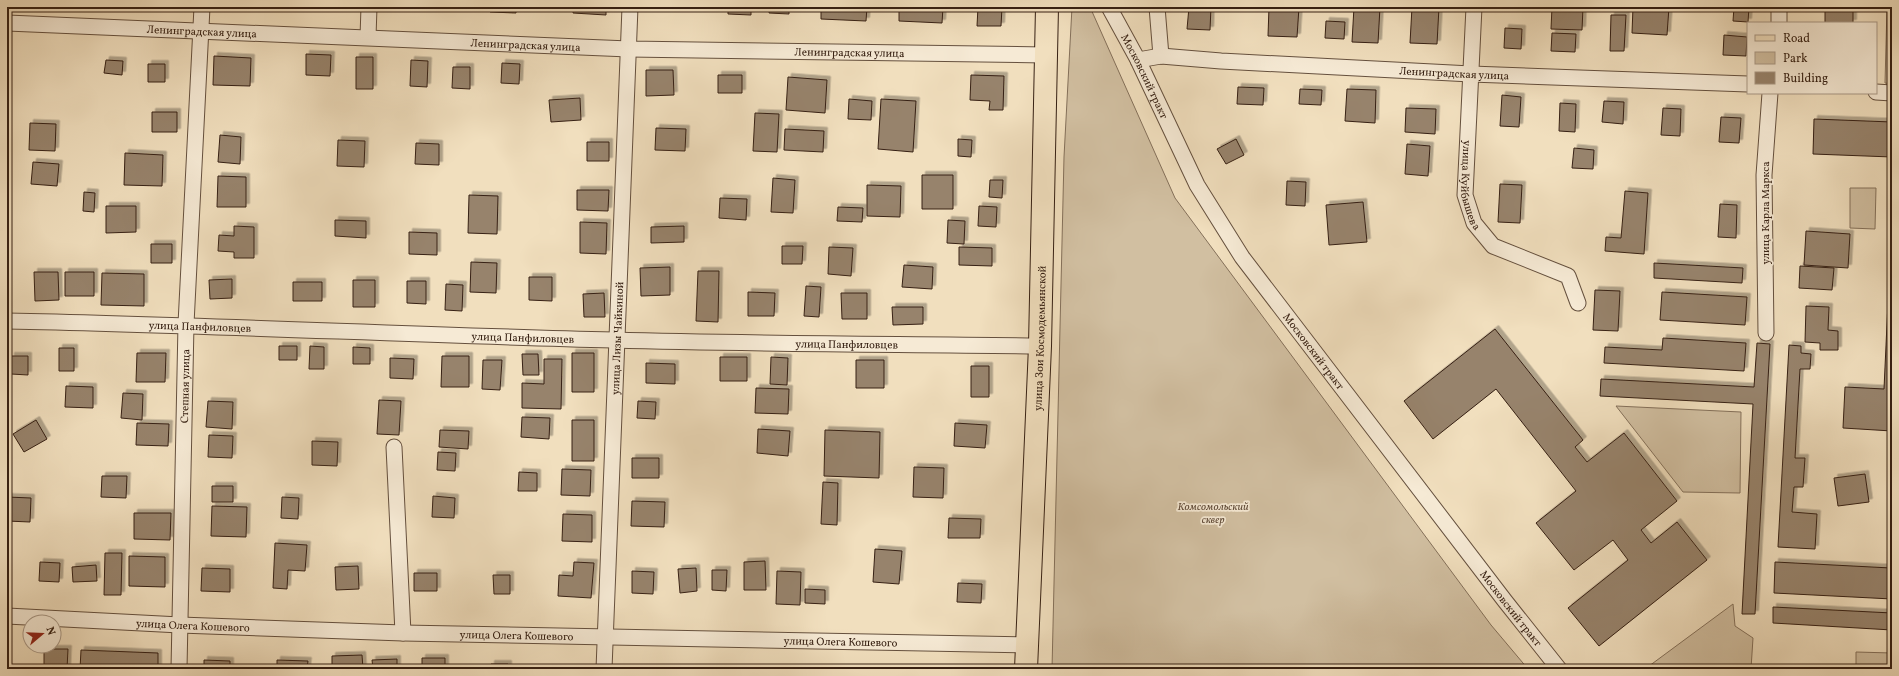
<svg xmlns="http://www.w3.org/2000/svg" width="1899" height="676" font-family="Vollkorn,serif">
<defs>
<filter id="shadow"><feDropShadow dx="3.5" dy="-3.5" stdDeviation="0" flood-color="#0004"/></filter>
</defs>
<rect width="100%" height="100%" fill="#f1dfbe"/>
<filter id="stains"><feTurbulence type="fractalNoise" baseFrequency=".005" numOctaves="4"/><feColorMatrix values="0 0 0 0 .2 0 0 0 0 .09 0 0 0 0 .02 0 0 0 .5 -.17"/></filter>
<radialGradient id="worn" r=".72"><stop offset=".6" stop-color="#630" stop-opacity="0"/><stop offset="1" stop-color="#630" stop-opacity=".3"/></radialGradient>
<!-- green -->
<path fill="#d1bfa1" stroke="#84705a" d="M1072 7H1090L1175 198 1491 625 1528 669H1052L1064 157Z
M1887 7H1892V84L1885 83Z
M1850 188H1876L1875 229 1850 228Z
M1616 406 1741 412 1740 493 1683 492Z
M1733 604 1735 626 1753 638 1751 669H1645Z
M1856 652 1892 653V669H1856Z"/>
<!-- building -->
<path fill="#97836c" stroke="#362013" filter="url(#shadow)" d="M230 7H254V8Z
M254 7H288V10L254 8Z
M385 7H408V10H386Z
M431 7H454V11H431Z
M490 7H516V13L490 12Z
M574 7H606V15L573 13Z
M648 7H685V11L648 10Z
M728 7H751V15L728 14Z
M770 7H789V14L769 13Z
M821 7H867L866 21 821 19Z
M899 7H943L942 23 899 21Z
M978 7H1002L1001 26H977Z
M1189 7H1211L1210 30 1187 29Z
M1269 7H1299L1297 37 1268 36Z
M1354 7H1380L1378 43 1352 42Z
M1412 7H1439L1437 44 1410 43Z
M1509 7H1535V11L1509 9Z
M1552 7H1583L1582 30 1551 29Z
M1633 7H1669L1667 35 1632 33Z
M1734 7H1749L1748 22 1733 21Z
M1825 7H1853V23H1825Z
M1611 15H1626L1624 51H1610Z
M1326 21 1345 22 1344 39 1325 38Z
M1505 28 1522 29 1521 49 1504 48Z
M1552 33 1576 34 1575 52 1551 51Z
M1724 35 1747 37 1746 56 1723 55Z
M306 54 331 55 330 76 306 75Z
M214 56 251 58 250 86 213 85Z
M356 57H373V89H356Z
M106 60 123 61 122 75 104 73Z
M411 60 428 61 427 87 410 86Z
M502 63 520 64 519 84 501 83Z
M148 64H165V82H148Z
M453 67H470V89L452 88Z
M646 70H673L674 95 646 96Z
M718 75H742V93H718Z
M971 75 1004 76 1003 110H989L990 101 970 100Z
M788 77 827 80 825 113 786 110Z
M1238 87 1264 88 1263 105 1237 104Z
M1300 89 1322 90 1321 105 1299 104Z
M1347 89 1376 90 1375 123 1345 121Z
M1502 95 1521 97 1519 127 1500 126Z
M580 98 581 120 551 122 549 100Z
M849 99 872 101 871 120 848 119Z
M881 99 916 101 913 152 878 149Z
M1604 101 1624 102 1623 124 1602 122Z
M1560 103 1576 104 1575 132 1559 131Z
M1406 108 1436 109 1435 134 1405 132Z
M1663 108 1681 109 1680 136 1661 135Z
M152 112H177V132H152Z
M755 113 779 114 777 152 753 151Z
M1721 117 1741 118 1739 143 1719 142Z
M1814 119 1892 122V157L1813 154Z
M30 123 56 124 55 151 29 150Z
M656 128 686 129 685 151 655 150Z
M785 129 824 131 823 152 784 150Z
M220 135 241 137 240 164 218 162Z
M958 139 972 140 971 157 958 156Z
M1236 139 1244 155 1226 164 1217 149Z
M338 140 365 141 364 167 337 166Z
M587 142H609V161H587Z
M416 143 439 144V165L415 164Z
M1407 144 1430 146 1428 176 1405 174Z
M1574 148 1594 150 1593 169 1572 168Z
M125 153 163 155 162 186 124 185Z
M33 162 59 164 57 186 31 184Z
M922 175H953V209H922Z
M218 176 246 177V207H217Z
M773 178 795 180 793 213 771 212Z
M990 180H1003L1002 198 989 197Z
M1287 181 1306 182 1305 206 1286 205Z
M1500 184 1522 185 1520 223 1498 222Z
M867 185 901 186 900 217 867 216Z
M577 190H609L608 211 577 210Z
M1625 191 1648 193 1644 254 1605 251 1606 237 1621 238Z
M84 192 95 193 94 212 83 211Z
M469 195 498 196 497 234 468 233Z
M720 198 747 199 746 220 719 218Z
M1363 202 1367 242 1329 245 1326 205Z
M1720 204 1737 205 1736 238 1718 237Z
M106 206H136V232L106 233Z
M979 206 997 207 996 227 978 226Z
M838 207 863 208 862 222 837 221Z
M1892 215V431L1843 428 1845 387 1884 389Z
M335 220 366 221V238L335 236Z
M948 220 965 221 964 244 947 243Z
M580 222 607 223 606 254 580 253Z
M234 226 254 227V258H234V252L218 251 219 235 234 236Z
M684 226V242L651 243V227Z
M1806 231 1850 234 1848 268 1804 265Z
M409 232 437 233V255L409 254Z
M151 244H172V263H151Z
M782 246H803L802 264H782Z
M829 247 853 248 851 276 828 274Z
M959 247 992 248V266L959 265Z
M471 262 497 263 496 293 470 292Z
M1654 263 1743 268 1742 283 1654 278Z
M904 265 933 267 932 289 902 287Z
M1800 266 1834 268 1832 290 1799 288Z
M670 267V295L641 296 640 268Z
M698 271H719L718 322 696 321Z
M34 272H58L59 300 35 301Z
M65 272H94V296H65Z
M102 273 144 274V306L101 305Z
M529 277H552V301L529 300Z
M232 279V298L210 299 209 280Z
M353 280H375V307H353Z
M407 281H426V304L407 303Z
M293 282H322V301H293Z
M446 284 463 285 462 311 445 310Z
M806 286 821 287 819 317 804 316Z
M1595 290 1620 291 1618 331 1593 330Z
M748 292 775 293 774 316H748Z
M1662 292 1747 297 1745 325 1660 320Z
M604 293 605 317H584L583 294Z
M841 293H867V319H842Z
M1806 306 1829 307 1828 330 1838 331V350H1820V343L1805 342Z
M892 307H923V324L893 325Z
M1495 329 1583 440 1575 447 1587 462 1624 433 1677 501 1641 530 1651 543 1677 522 1707 560 1599 646 1568 608 1628 560 1613 540 1574 570 1536 523 1576 491 1496 389 1433 439 1404 401Z
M1663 338 1746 343 1744 371 1604 363 1605 347 1662 350Z
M1757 343 1770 344 1755 614H1742L1753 404 1600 396 1601 379 1754 387Z
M1789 345 1801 346V353L1811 354 1810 369H1800L1795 458H1805L1803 487H1794L1792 512 1817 514 1815 549 1778 547Z
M279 346H297V360H279Z
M310 346 324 347V369H309Z
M353 347 370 348V364H353Z
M59 348H74V371H59Z
M137 353H166L165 382H136Z
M572 353H594V392H572Z
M522 354H538L539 375H523Z
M11 356H28V375L11 374Z
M442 356H469V387H441Z
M720 357H747V381H720Z
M771 357 788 358 787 385 770 384Z
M390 358 414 359 413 379 390 378Z
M544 359H562L561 409 522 408V383L544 384Z
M483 360H502L500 390 482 389Z
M856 360H884V388H856Z
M646 363 675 364V384L646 383Z
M971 366H989V397H971Z
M66 386 93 387V408L65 407Z
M756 388 789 389 788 414 755 413Z
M123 393 143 394 142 420 121 418Z
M379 400 401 401 399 435 377 434Z
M208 401 233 402 232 429 206 427Z
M638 401 656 402 655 419 637 418Z
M522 417 550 418 549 439 521 437Z
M36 420 47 439 24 452 13 434Z
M572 420H594V461H572Z
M137 423 169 424 168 446 136 445Z
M955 423 987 425 985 448 954 446Z
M758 429 790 431 788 456 757 453Z
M440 430 469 431 468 449 439 447Z
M825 430 880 432 879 478 824 476Z
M209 435 233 436 232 458 208 457Z
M312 441 338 442 337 466 312 465Z
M438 452 456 453 455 471 437 470Z
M632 458H659V478H632Z
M914 467 944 468 943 498 913 497Z
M562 469 591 470 590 496 561 495Z
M519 472 537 473V491H518Z
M1865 474 1869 502 1838 506 1834 478Z
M102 476H127L126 498 101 497Z
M823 482 838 483 837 525 821 524Z
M212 486H233V502H212Z
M433 496 455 498 454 518 432 517Z
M7 497 31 498 30 522 7 521Z
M282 497 299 498 298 519 281 518Z
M632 501 665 502 664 527 631 526Z
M212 506 247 507 246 537 211 536Z
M134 513H171L170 540 134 539Z
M563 514 592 515V542L562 541Z
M949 518 981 519 980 538H948Z
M275 543 307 545 305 571 288 570 287 589 273 588Z
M875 549 902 551 899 584 873 582Z
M105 553H122L121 595H104Z
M1892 555V586H1890Z
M129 556 165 557V587L129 586Z
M765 561 766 590H744V562Z
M40 562 60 563 59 582 39 581Z
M574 562 594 563 591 598 558 596 559 575 573 576Z
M1775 562 1891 568 1892 599 1774 593Z
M96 565 97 581 73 582 72 567Z
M358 566 359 589 336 590 335 567Z
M202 568 230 569V592L201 591Z
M696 568 697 591 680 593 678 569Z
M712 570H727L726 591 712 590Z
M632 571 654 572 653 594 632 593Z
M777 571 801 572 800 605 776 604Z
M414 573H437V591H414Z
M493 575H510V594H494Z
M958 583 982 584 981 603 957 602Z
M805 589 825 590V604L805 603Z
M1773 607 1892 613V630L1773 623Z
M44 649H68L67 669H44Z
M81 650 158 653V669H80Z
M362 655 363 669H332V656Z
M422 658H445V669H422Z
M397 659V669H373L372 660Z
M204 660 230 661V669H204Z
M277 660 308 661 307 669H277Z
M491 664H508V669H491Z"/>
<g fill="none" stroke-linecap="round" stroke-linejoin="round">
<defs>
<g id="street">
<path id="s1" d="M1109 7 1138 60 1197 185 1242 257 1505 601 1559 669"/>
<path d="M1157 7 1161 56"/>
<path id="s2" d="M1474 7 1465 195 1474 223 1493 246 1568 276 1578 303"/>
<path id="s3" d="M7 23 629 49 1045 55"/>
<path d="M1779 23V7"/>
<path d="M368 37 369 7"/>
<path id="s4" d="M1138 60 1161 56 1221 61 1471 74 1748 84"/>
<path d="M1876 92 1892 93"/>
<path id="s5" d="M7 321C209 325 412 335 614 340 756 344 898 344 1040 346"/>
<path d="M1766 333 1764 175 1770 93"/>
<path d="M394 447 403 633"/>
<path id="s6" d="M7 616 180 625 403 633 1027 645"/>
<path id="s7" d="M179 669 186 324 202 7"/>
<path id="s8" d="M604 669 630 7"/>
</g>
<g id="primary">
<path id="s9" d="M1026 669 1040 346 1047 7"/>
</g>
</defs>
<!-- street casing -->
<use href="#street" stroke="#65503e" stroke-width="17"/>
<!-- primary casing -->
<use href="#primary" stroke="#362013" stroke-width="24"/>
<!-- street -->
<use href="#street" stroke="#f6ead5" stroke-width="15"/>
<!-- primary -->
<use href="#primary" stroke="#f1dfbe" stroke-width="22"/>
</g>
<g text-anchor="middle" stroke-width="3.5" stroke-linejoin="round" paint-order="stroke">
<!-- street labels -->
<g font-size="11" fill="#362013" stroke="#f6ead5">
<text dy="4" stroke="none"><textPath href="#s3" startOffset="195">Ленинградская улица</textPath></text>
<text dy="4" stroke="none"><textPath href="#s3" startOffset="519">Ленинградская улица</textPath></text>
<text dy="4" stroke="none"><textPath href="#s3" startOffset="843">Ленинградская улица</textPath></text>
<text dy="4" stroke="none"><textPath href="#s4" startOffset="317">Ленинградская улица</textPath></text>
<text dy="4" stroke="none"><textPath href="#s1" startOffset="78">Московский тракт</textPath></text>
<text dy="4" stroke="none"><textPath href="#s2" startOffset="179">улица Куйбышева</textPath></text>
<text transform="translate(1765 213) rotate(-90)" y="4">улица Карла Маркса</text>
<text dy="4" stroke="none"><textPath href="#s5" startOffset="193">улица Панфиловцев</textPath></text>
<text dy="4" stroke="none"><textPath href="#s5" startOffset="516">улица Панфиловцев</textPath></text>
<text dy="4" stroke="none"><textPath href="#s8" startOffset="331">улица Лизы Чайкиной</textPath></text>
<text dy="4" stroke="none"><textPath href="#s9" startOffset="331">улица Зои Космодемьянской</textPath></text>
<text dy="4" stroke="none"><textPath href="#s5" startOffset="840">улица Панфиловцев</textPath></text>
<text dy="4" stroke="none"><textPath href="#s1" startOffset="402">Московский тракт</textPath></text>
<text dy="4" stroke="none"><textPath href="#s7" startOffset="283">Степная улица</textPath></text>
<text dy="4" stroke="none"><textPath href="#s1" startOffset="726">Московский тракт</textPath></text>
<text dy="4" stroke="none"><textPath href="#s6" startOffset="186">улица Олега Кошевого</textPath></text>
<text dy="4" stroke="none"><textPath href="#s6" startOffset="510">улица Олега Кошевого</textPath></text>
<text dy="4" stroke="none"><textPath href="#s6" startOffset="834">улица Олега Кошевого</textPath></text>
</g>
<!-- park labels -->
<g font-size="11" font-style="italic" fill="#5d4836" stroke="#f6ead5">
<text x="1213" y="510">Комсомольский<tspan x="1213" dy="13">сквер</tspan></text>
</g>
</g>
<!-- margin -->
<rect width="1899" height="676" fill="none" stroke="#f1dfbe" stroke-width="24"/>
<rect x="8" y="8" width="1883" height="660" fill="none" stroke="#362013" stroke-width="2"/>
<rect x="12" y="12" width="1875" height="652" fill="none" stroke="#362013"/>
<!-- legend -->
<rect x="1747" y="22" width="130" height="72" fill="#f6ead5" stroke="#a99987"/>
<rect x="1755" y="35" width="20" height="6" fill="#f1dfbe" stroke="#a99987"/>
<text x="1783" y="42" font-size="12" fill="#362013">Road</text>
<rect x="1755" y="52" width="20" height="12" fill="#d1bfa1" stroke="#a99987"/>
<text x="1783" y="62" font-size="12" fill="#362013">Park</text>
<rect x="1755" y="72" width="20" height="12" fill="#97836c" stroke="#a99987"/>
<text x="1783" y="82" font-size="12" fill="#362013">Building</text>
<!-- north arrow -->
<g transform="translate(42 634) rotate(71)"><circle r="19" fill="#f6ead5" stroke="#a99987"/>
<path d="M0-3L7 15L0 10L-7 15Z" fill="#8f2418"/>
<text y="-6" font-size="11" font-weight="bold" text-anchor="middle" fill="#362013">N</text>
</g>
<rect width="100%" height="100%" filter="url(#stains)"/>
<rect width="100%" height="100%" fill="url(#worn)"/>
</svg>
